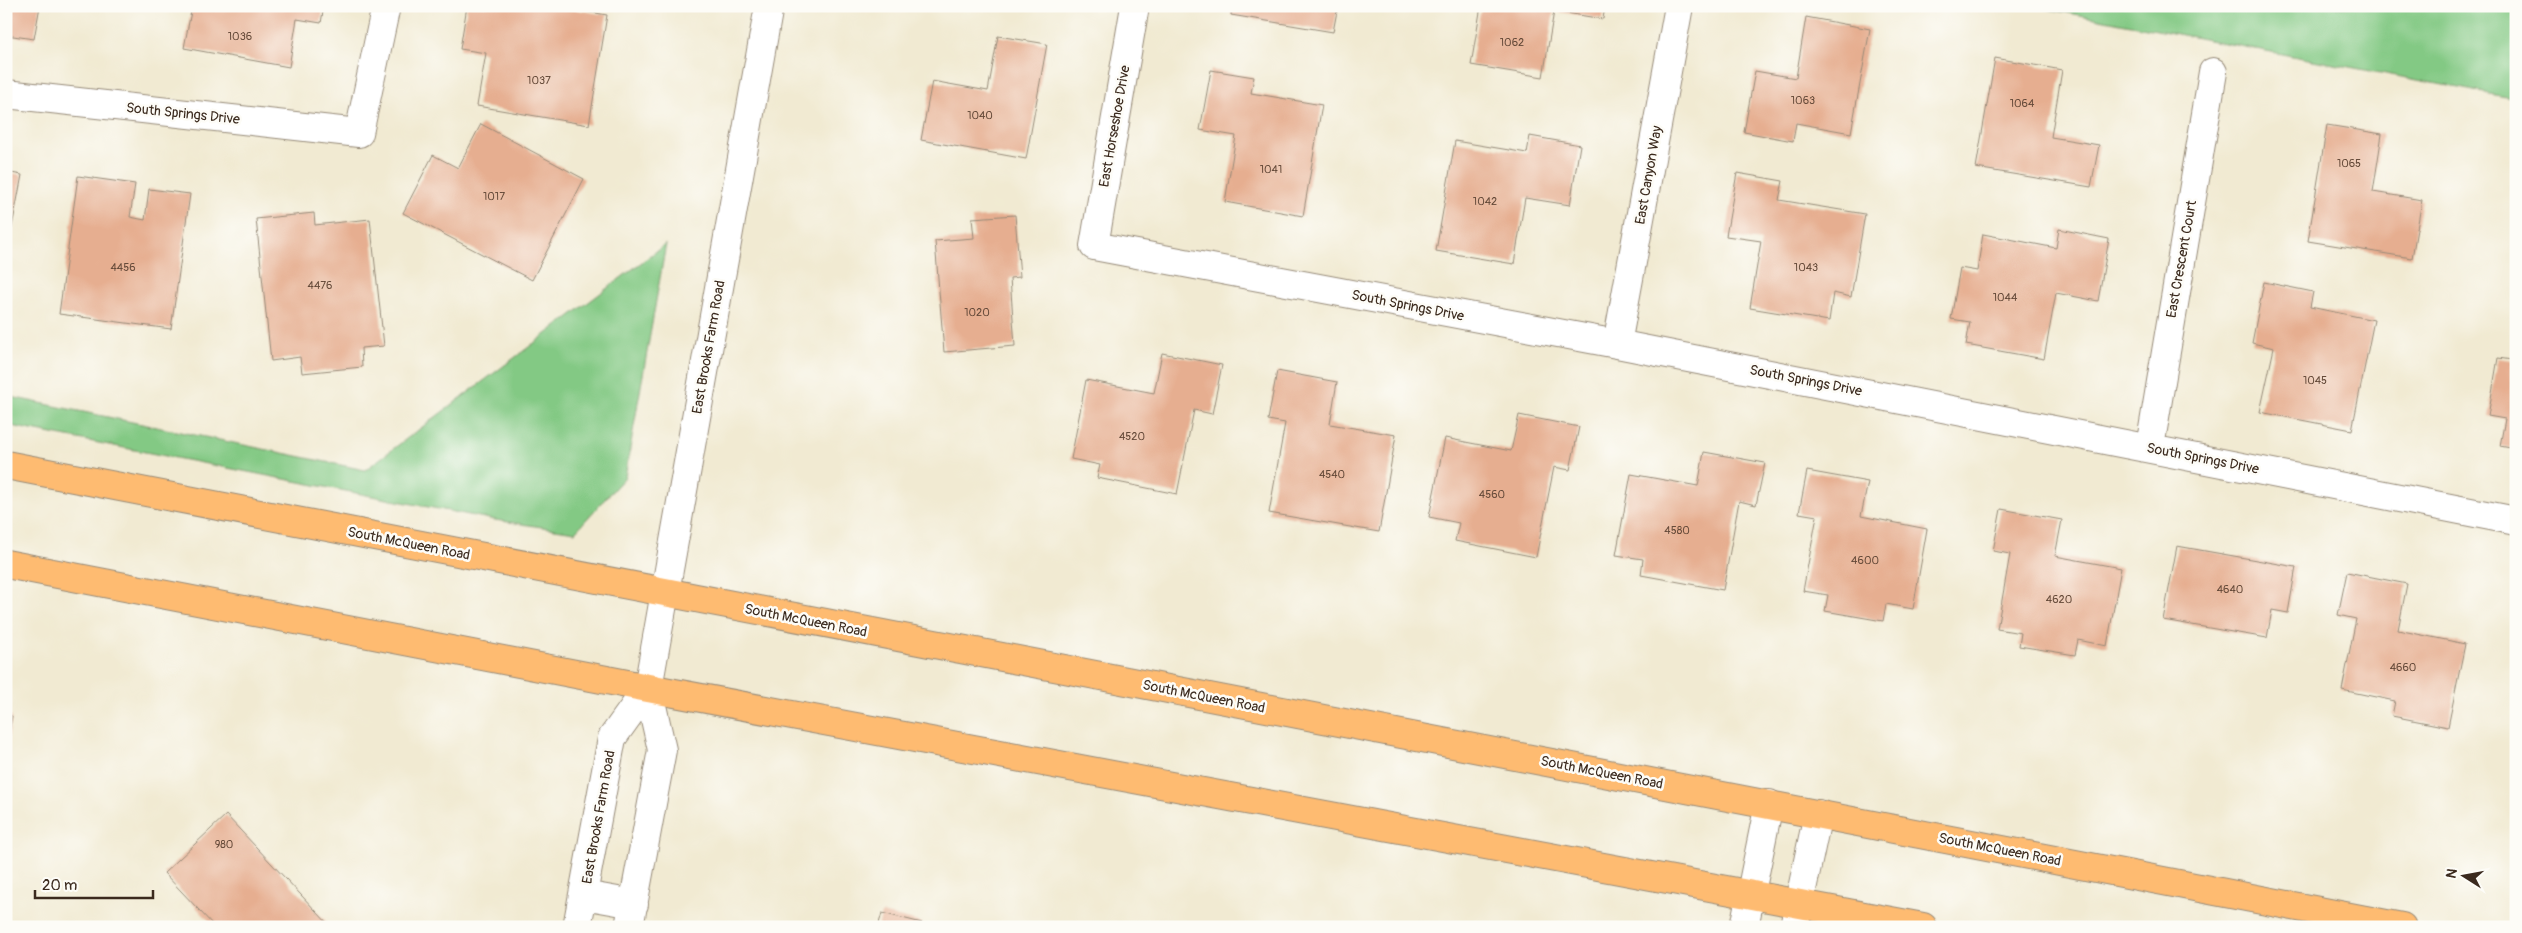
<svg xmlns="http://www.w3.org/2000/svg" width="2522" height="933" font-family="Pangolin,sans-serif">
<rect width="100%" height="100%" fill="#fdfcf7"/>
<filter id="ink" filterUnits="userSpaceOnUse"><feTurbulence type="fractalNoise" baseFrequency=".02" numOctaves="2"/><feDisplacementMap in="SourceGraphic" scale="10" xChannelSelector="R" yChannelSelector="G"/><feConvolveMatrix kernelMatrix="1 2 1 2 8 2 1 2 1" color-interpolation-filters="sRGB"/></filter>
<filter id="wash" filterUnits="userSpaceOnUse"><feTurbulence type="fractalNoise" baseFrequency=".0096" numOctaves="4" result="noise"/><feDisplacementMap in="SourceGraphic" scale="20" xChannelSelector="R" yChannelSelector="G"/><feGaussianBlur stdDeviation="1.12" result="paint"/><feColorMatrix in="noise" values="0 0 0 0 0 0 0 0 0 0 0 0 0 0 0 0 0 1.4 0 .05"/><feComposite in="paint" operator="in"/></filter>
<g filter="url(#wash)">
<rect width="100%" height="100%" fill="#f1ead2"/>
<!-- green -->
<path fill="#83c984" stroke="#5f7a51" d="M2032 6H2516V99Z
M666 244 625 477 575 532 495 520 6 425V396L365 470Z"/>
<g id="blocks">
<!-- building -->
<path fill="#e6ae90" d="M6 6H40L34 39 6 35Z
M192 6H324L321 23 297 19 289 67 184 48Z
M467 6H555L607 15 589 125 477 106 486 53 460 49Z
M1232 6H1338L1333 32 1231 15Z
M1481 6H1605L1603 19 1554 11 1543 77 1471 65Z
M1806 17 1870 29 1851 133 1796 123 1793 141 1744 132 1755 71 1796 78Z
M998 36 1047 44 1026 159 921 140 932 81 988 91Z
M1995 58 2062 70 2051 137 2099 145 2091 187 1976 168Z
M1211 70 1254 77 1251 93 1322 105 1303 216 1225 202 1236 136 1200 130Z
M481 124 584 179 532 280 403 213 433 155 458 168Z
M2327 125 2382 134 2373 192 2422 200 2412 258 2308 241Z
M1530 136 1580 145 1570 205 1525 198 1514 264 1436 251 1455 141 1527 153Z
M6 172 22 175 7 253H6Z
M1737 173 1783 181 1779 200 1865 214 1851 297 1833 293 1829 321 1750 308 1761 241 1726 236Z
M78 176 135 184 130 217 145 220 149 189 190 194 171 329 59 314Z
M314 213 315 225 370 219 384 346 361 348 362 367 302 373 300 357 271 361 256 219Z
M1015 215 1020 277 1010 278 1015 346 944 352 935 241 974 238 972 218Z
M2059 229 2109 239 2098 301 2056 293 2044 359 1966 345 1970 322 1951 319 1960 268 1977 271 1983 234 2056 248Z
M2264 282 2313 292 2310 307 2374 320 2352 430 2260 412 2274 348 2252 343Z
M2515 344H2516V449L2500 446 2505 419 2488 416 2498 358 2512 360Z
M1162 353 1222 365 1212 414 1194 410 1177 494 1097 478 1100 465 1071 459 1086 380 1154 393Z
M1277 371 1337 382 1330 424 1396 435 1379 532 1269 513 1285 423 1268 420Z
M1519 415 1579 427 1570 470 1554 467 1536 557 1455 541 1459 523 1429 517 1445 438 1511 451Z
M1704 452 1765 463 1756 505 1739 501 1723 590 1641 575 1643 559 1616 555 1631 474 1698 486Z
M1807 471 1868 482 1861 516 1927 529 1913 609 1886 604 1883 621 1825 611 1828 595 1803 591 1817 516 1799 513Z
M2001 509 2062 520 2055 556 2121 568 2107 646 2078 640 2075 655 2019 646 2021 633 1997 629 2010 554 1993 551Z
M2177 546 2296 567 2288 613 2272 610 2267 638 2163 620Z
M2347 572 2407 584 2398 630 2465 644 2448 727 2392 716 2395 701 2342 690 2356 619 2338 615Z
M6 715 12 716 7 743H6Z
M226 815 331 927H215L164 873Z
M882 913 922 923 921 927H878Z"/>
</g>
</g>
<g filter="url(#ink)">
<use href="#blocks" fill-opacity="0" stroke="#968a78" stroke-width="1"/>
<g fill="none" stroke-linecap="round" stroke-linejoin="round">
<defs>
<path id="minor" d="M1135 6 1094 246 1617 344 2516 521
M6 94 359 133 386 6
M1617 344 1679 6
M2150 447 2213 72
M584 895 634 904
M577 927 612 738 648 688
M629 927 662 750 648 688 769 6
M1744 927 1769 804
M1794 927 1818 814"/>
<path id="major" d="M6 465 2402 927
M6 564 648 688 1923 927"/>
</defs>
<!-- minor casing -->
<use href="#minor" stroke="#968a78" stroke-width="30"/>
<!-- major casing -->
<use href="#major" stroke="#968a78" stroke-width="30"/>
<!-- minor -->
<use href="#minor" stroke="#fff" stroke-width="28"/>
<!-- major -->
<use href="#major" stroke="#febb71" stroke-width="28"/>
</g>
</g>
<g text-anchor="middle" stroke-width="5" stroke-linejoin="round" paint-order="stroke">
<!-- number labels -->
<g font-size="11" fill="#664b3a">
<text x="240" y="40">1036</text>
<text x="1512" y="46">1062</text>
<text x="539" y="84">1037</text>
<text x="1803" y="104">1063</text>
<text x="2022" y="107">1064</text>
<text x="980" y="119">1040</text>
<text x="2349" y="167">1065</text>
<text x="1271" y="173">1041</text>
<text x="494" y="200">1017</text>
<text x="1485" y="205">1042</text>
<text x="123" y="271">4456</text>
<text x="1806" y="271">1043</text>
<text x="320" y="289">4476</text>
<text x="2005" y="301">1044</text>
<text x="977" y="316">1020</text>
<text x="2315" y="384">1045</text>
<text x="1132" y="440">4520</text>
<text x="1332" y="478">4540</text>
<text x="1492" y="498">4560</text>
<text x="1677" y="534">4580</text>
<text x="1865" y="564">4600</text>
<text x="2230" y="593">4640</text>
<text x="2059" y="603">4620</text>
<text x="2403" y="671">4660</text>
<text x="224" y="848">980</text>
</g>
<!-- street labels -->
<g font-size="14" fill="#3b2a1e" stroke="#fdfcf7">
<text transform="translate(183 113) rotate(6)" y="5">South Springs Drive</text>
<text transform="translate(1114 126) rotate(-80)" y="5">East Horseshoe Drive</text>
<text transform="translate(1648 175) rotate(-80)" y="5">East Canyon Way</text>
<text transform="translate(2181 259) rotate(-80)" y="5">East Crescent Court</text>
<text transform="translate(1408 305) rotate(11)" y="5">South Springs Drive</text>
<text transform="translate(708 347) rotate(-80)" y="5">East Brooks Farm Road</text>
<text transform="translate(1806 380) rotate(11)" y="5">South Springs Drive</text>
<text transform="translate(2203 458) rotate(11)" y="5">South Springs Drive</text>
<text transform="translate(409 543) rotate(11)" y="5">South McQueen Road</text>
<text transform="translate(806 620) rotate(11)" y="5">South McQueen Road</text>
<text transform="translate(1204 696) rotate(11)" y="5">South McQueen Road</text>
<text transform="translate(1602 772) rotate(11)" y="5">South McQueen Road</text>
<text transform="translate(598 817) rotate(-80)" y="5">East Brooks Farm Road</text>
<text transform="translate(2000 849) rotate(11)" y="5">South McQueen Road</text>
</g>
</g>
<!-- margin -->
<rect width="2522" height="933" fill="none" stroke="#fdfcf7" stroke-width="25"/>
<!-- north arrow -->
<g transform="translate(2464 876) rotate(281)" stroke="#fdfcf7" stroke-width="4" paint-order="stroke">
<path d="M0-4L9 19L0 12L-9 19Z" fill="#3b2a1e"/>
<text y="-8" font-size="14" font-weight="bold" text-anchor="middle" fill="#3b2a1e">N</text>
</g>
<!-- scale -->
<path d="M35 890v8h118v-8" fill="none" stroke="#3b2a1e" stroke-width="2.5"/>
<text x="42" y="890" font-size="15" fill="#3b2a1e" stroke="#fdfcf7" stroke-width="4" paint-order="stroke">20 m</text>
</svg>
